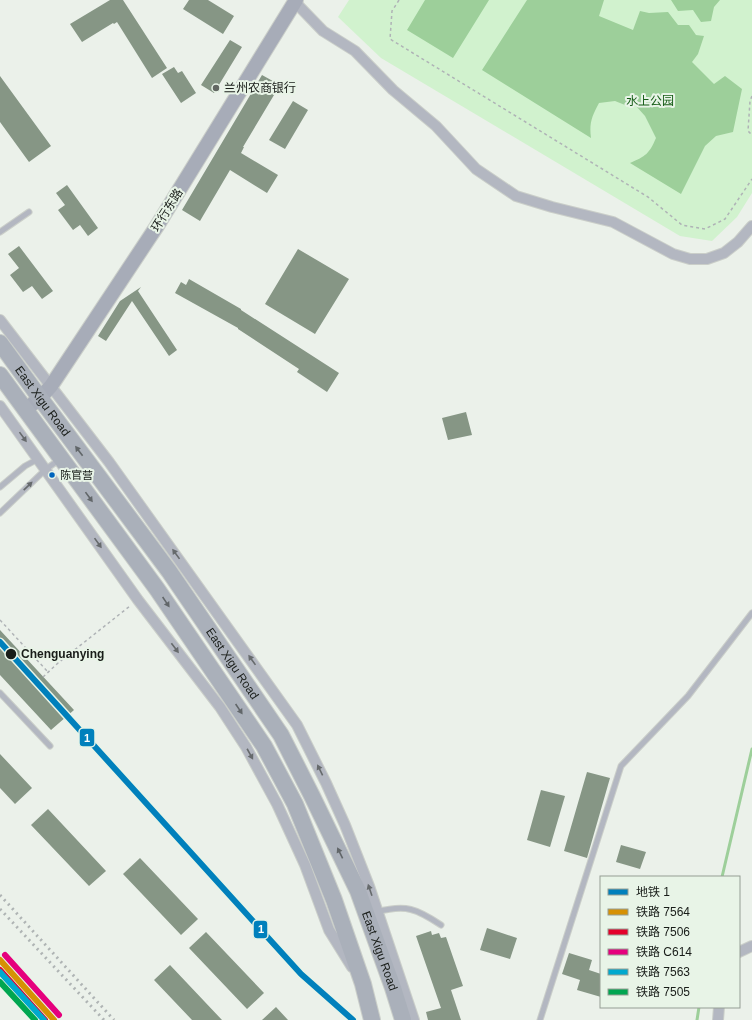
<svg xmlns="http://www.w3.org/2000/svg" width="752" height="1020" font-family="Helvetica,'Noto Sans SC',sans-serif">
<rect width="100%" height="100%" fill="#ebf1ea"/>
<!-- green -->
<path fill="#d1f2ce" d="M349 0H752V193L737 217 712 241 680 236 381 58 338 17Z"/>
<!-- water -->
<path fill="#9dcf9a" d="M425 0H489L453 58 407 30Z
M527 0H604L599 16 633 30 640 11 649 13 668 12 678 25H689L696 35 704 36 698 54 692 62 714 84 725 76 742 89 733 132 716 136 705 146 681 194 630 163C646 156 649 154 656 138L645 116 636 106 625 105 615 101 599 103C592 116 589 123 591 138L482 70Z
M671 0H720L714 7 711 21 701 22 693 10 678 11Z"/>
<g fill="none" stroke-linecap="round" stroke-linejoin="round">
<!-- stream -->
<path stroke="#9dcf9a" stroke-width="3" d="M722 877 752 749
M697 1020 699 1007"/>
</g>
<!-- building -->
<path fill="#869685" d="M110 0H123L167 68 152 78 117 22 114 24 113 23 82 42 70 24Z
M189 0H208L234 16 223 34 183 9Z
M230 40 242 47 214 93 201 85Z
M174 67 178 73 182 71 196 93 181 103 162 74Z
M262 75 280 85 243 147H244L241 153 278 175 267 193 230 170 200 221 182 210Z
M0 76 51 146 29 162 0 122Z
M293 101 308 110 285 149 269 140Z
M67 185 98 228 88 236 80 225 73 230 58 210 65 205 56 193Z
M19 246 53 291 42 299 32 286 23 292 10 275 19 268 8 254Z
M298 249 349 279 315 334 265 304Z
M189 279 241 309V310L339 373 327 392 297 372 299 369 238 329V328L175 293 181 282 186 285Z
M141 287 138 291 177 350 169 356 132 301 106 341 98 336 120 301Z
M466 412 472 435 448 440 442 418Z
M0 630 74 710 51 730 0 675Z
M0 754 32 788 15 804 0 788Z
M587 772 610 778 587 858 564 851Z
M541 790 565 796 550 847 527 840Z
M48 809 106 871 89 886 31 825Z
M621 845 646 852 640 869 616 862Z
M140 858 198 919 181 935 123 874Z
M487 928 517 938 510 959 480 950Z
M431 931 432 935 439 933 441 938 446 937 463 986 451 990 461 1020H428L426 1012 441 1008 416 936Z
M206 932 264 993 247 1009 189 948Z
M569 953 592 960 589 970 601 974V997L577 990 580 980 562 974Z
M170 965 222 1020H192L154 980Z
M276 1007 288 1020H262Z"/>
<g fill="none" stroke-linecap="round" stroke-linejoin="round">
<defs>
<path id="lane" d="M0 232 29 212
M0 487 25 466 38 459
M0 513 46 469 59 460
M0 693 50 746
M377 912C406 904 417 909 441 925
M540 1020 621 766 688 696 752 613"/>
<path id="street" d="M295 2 323 31 355 51 393 90 436 126 476 169 516 196 552 207 613 222 673 254 690 259H707L724 253 738 242 752 226
M0 320 109 462 297 725 326 783 345 825 369 886 414 1020
M0 406 138 600 220 707 246 747 277 804 305 865 329 930 352 967
M739 952 752 946
M718 1020 719 1007"/>
<path id="secondary" d="M25 410 40 398 51 386 157 226 296 0"/>
<g id="primary">
<path id="s1" d="M0 343 40 398 169 571 281 735 312 796 358 891 393 988 403 1020"/>
<path d="M0 375 157 589 264 746 295 804 334 900 363 984 372 1020"/>
</g>
</defs>
<!-- lane casing -->
<use href="#lane" stroke="#cacec9" stroke-width="7"/>
<!-- street casing -->
<use href="#street" stroke="#cacec9" stroke-width="12"/>
<!-- secondary casing -->
<use href="#secondary" stroke="#cacec9" stroke-width="16"/>
<!-- primary casing -->
<use href="#primary" stroke="#cacec9" stroke-width="18"/>
<!-- path -->
<path stroke="#afb3b6" stroke-width="1.5" stroke-dasharray="3 3" stroke-linecap="butt" d="M399 0 392 11 390 39 648 197 682 225 705 229 725 219 752 179
M752 96 750 101 748 131 752 135
M0 620 48 672
M43 677 58 663 130 606"/>
<!-- lane -->
<use href="#lane" stroke="#b3b7c1" stroke-width="5"/>
<!-- street -->
<use href="#street" stroke="#b3b7c1" stroke-width="10"/>
<!-- secondary -->
<use href="#secondary" stroke="#a7acb8" stroke-width="14"/>
<!-- primary -->
<use href="#primary" stroke="#aab0ba" stroke-width="16"/>
<!-- rail -->
<path stroke="#afb4b4" stroke-width="3" stroke-dasharray="2 4" stroke-linecap="butt" d="M0 895 114 1020
M0 909 104 1020"/>
<defs>
<path id="rail-1" d="M0 960 54 1020"/>
<path id="rail-2" d="M0 970 45 1020"/>
<path id="rail-3" d="M5 955 59 1015"/>
<path id="rail-4" d="M0 972 44 1020"/>
<path id="rail-5" d="M0 982 35 1020"/>
</defs>
<!-- rail-1 casing -->
<use href="#rail-1" stroke="#e8f4e7" stroke-width="9"/>
<!-- rail-2 casing -->
<use href="#rail-2" stroke="#e8f4e7" stroke-width="9"/>
<!-- rail-3 casing -->
<use href="#rail-3" stroke="#e8f4e7" stroke-width="9"/>
<!-- rail-4 casing -->
<use href="#rail-4" stroke="#e8f4e7" stroke-width="9"/>
<!-- rail-5 casing -->
<use href="#rail-5" stroke="#e8f4e7" stroke-width="9"/>
<!-- rail-1 -->
<use href="#rail-1" stroke="#d69104" stroke-width="6"/>
<!-- rail-2 -->
<use href="#rail-2" stroke="#e4002b" stroke-width="6"/>
<!-- rail-3 -->
<use href="#rail-3" stroke="#e5007d" stroke-width="6"/>
<!-- rail-4 -->
<use href="#rail-4" stroke="#00a9ce" stroke-width="6"/>
<!-- rail-5 -->
<use href="#rail-5" stroke="#00a651" stroke-width="6"/>
<defs>
<path id="metro-1" d="M0 642 301 974 353 1020"/>
</defs>
<!-- metro-1 casing -->
<use href="#metro-1" stroke="#e8f4e7" stroke-width="9"/>
<!-- metro-1 -->
<use href="#metro-1" stroke="#0080bc" stroke-width="6"/>
</g>
<!-- one-way arrows -->
<defs><path id="oneway-solid" d="M-6-.8H1V-3.2L6.5 0L1 3.2V.8H-6Z"/></defs>
<g fill="#666a6c">
<use href="#oneway-solid" transform="translate(23 437) rotate(54)"/>
<use href="#oneway-solid" transform="translate(28 486) rotate(-44)"/>
<use href="#oneway-solid" transform="translate(98 543) rotate(55)"/>
<use href="#oneway-solid" transform="translate(176 554) rotate(-126)"/>
<use href="#oneway-solid" transform="translate(175 648) rotate(53)"/>
<use href="#oneway-solid" transform="translate(252 660) rotate(-125)"/>
<use href="#oneway-solid" transform="translate(250 754) rotate(61)"/>
<use href="#oneway-solid" transform="translate(320 770) rotate(-116)"/>
<use href="#oneway-solid" transform="translate(370 890) rotate(-109)"/>
</g>
<g fill="#616669">
<use href="#oneway-solid" transform="translate(79 451) rotate(-127)"/>
<use href="#oneway-solid" transform="translate(89 497) rotate(54)"/>
<use href="#oneway-solid" transform="translate(166 602) rotate(56)"/>
<use href="#oneway-solid" transform="translate(239 709) rotate(56)"/>
<use href="#oneway-solid" transform="translate(340 853) rotate(-116)"/>
</g>
<!-- markers -->
<circle fill="#626762" stroke="#e8f4e7" stroke-width="1.5" cx="216" cy="88" r="4"/>
<circle fill="#0065bd" stroke="#e8f4e7" stroke-width="1.5" cx="52" cy="475" r="3.5"/>
<circle fill="#181c18" stroke="#e8f4e7" stroke-width="1.5" cx="11" cy="654" r="6"/>
<g text-anchor="middle" stroke-width="4" stroke-linejoin="round" paint-order="stroke">
<!-- bus labels -->
<g font-size="11" fill="#181c18" stroke="#e8f4e7" text-anchor="start">
<text x="60" y="479">陈官营</text>
</g>
<!-- poi labels -->
<g font-size="12" fill="#181c18" stroke="#e8f4e7" text-anchor="start">
<text x="224" y="92">兰州农商银行</text>
</g>
<!-- park labels -->
<g font-size="12" fill="#145b15" stroke="#e8f4e7">
<text x="650" y="105">水上公园</text>
</g>
<!-- street labels -->
<g font-size="12" fill="#181c18" stroke="#e8f4e7">
<text transform="translate(167 210) rotate(-58)" y="4">环行东路</text>
<text dy="4" stroke="none"><textPath href="#s1" startOffset="72">East Xigu Road</textPath></text>
<text dy="4" stroke="none"><textPath href="#s1" startOffset="396">East Xigu Road</textPath></text>
<text dy="4" stroke="none"><textPath href="#s1" startOffset="720">East Xigu Road</textPath></text>
</g>
<!-- stop labels -->
<g font-size="12" font-weight="bold" fill="#181c18" stroke="#e8f4e7" text-anchor="start">
<text x="21" y="658">Chenguanying</text>
</g>
</g>
<g stroke="#e8f4e7" stroke-width="1.5">
<rect x="79" y="728" width="16" height="19" rx="4" fill="#0080bc"/>
<rect x="253" y="920" width="15" height="19" rx="4" fill="#0080bc"/>
</g>
<g font-size="11" text-anchor="middle" font-weight="bold" fill="#fff">
<text x="87" y="742">1</text>
<text x="261" y="933">1</text>
</g>
<!-- legend -->
<rect x="600" y="876" width="140" height="132" fill="#e8f4e7" stroke="#959e94"/>
<rect x="608" y="889" width="20" height="6" fill="#0080bc" stroke="#959e94"/>
<text x="636" y="896" font-size="12" fill="#181c18">地铁 1</text>
<rect x="608" y="909" width="20" height="6" fill="#d69104" stroke="#959e94"/>
<text x="636" y="916" font-size="12" fill="#181c18">铁路 7564</text>
<rect x="608" y="929" width="20" height="6" fill="#e4002b" stroke="#959e94"/>
<text x="636" y="936" font-size="12" fill="#181c18">铁路 7506</text>
<rect x="608" y="949" width="20" height="6" fill="#e5007d" stroke="#959e94"/>
<text x="636" y="956" font-size="12" fill="#181c18">铁路 C614</text>
<rect x="608" y="969" width="20" height="6" fill="#00a9ce" stroke="#959e94"/>
<text x="636" y="976" font-size="12" fill="#181c18">铁路 7563</text>
<rect x="608" y="989" width="20" height="6" fill="#00a651" stroke="#959e94"/>
<text x="636" y="996" font-size="12" fill="#181c18">铁路 7505</text>
</svg>
